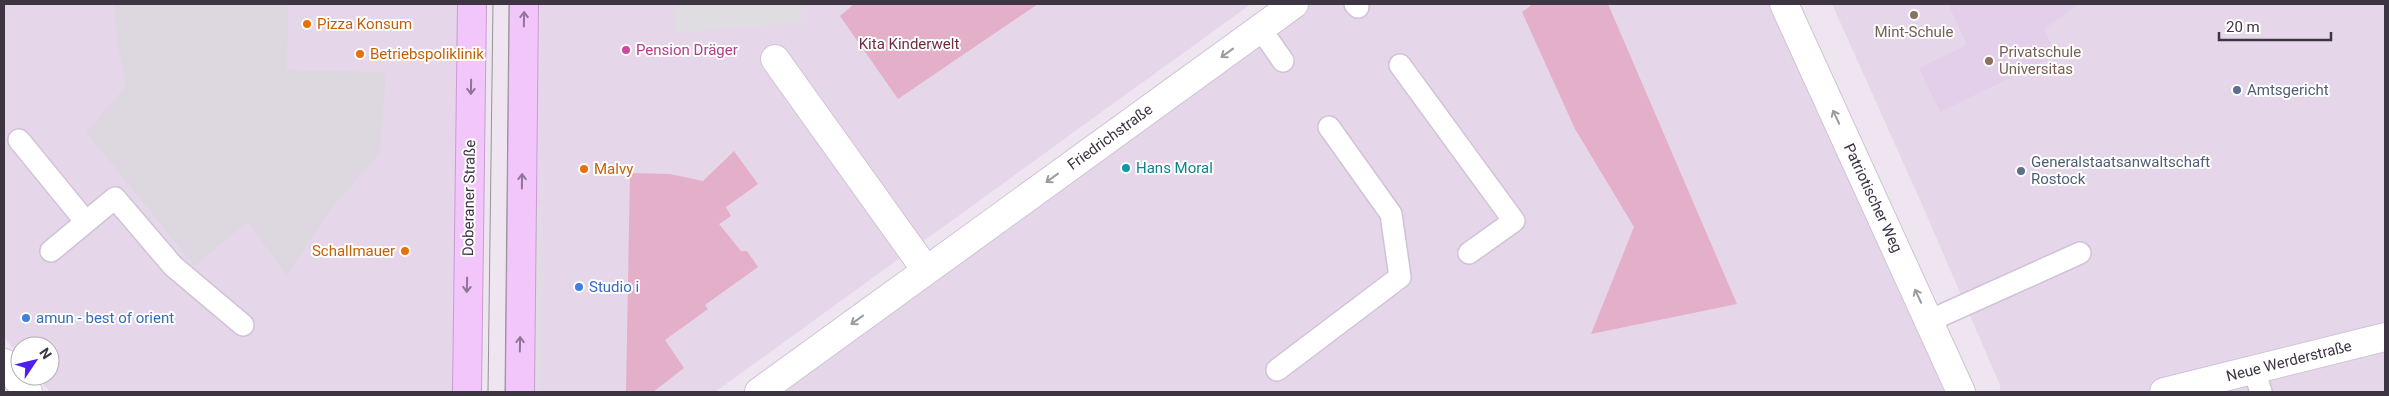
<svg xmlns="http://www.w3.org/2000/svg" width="2389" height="396" font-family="Roboto,sans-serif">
<rect width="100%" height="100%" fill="#eee5f1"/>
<!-- residential -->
<path fill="#e5d7e9" d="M4 4H464L454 392H50L36 376H50V346H20V357L4 337Z
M535 4H1251L715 392H537Z
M1294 4H1774L1948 392H759Z
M1832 4H2385V392H2000V385L1920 200Z"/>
<!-- industrial -->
<path fill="#ddd7e0" d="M114 4H288L287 70 386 72 380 153 334 205 287 276 248 222 194 266 86 132 126 86 118 45Z"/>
<!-- education -->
<path fill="#e4cfea" d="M1948 4H2079L2044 29 2057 55 1940 112 1919 68 1967 45Z"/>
<!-- green -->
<path fill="#e4afc8" d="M854 4H1038L898 99 840 16Z
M1533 4H1608L1737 304 1591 334 1634 227 1575 129 1522 12Z
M734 151 758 184 726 207 731 216 719 224 741 251H747L758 267 705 305 708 309 665 340 684 368 653 392H626L630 173 670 174 703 181Z"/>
<!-- parking -->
<path fill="#e0dde2" d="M674 4H801L802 23 675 32Z
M530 206H542L540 392H527Z"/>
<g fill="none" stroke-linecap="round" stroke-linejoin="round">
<defs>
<path id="lane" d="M1355 4 1358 7
M1260 28 1283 61
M1400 65 1514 221 1469 253
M19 140 86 222
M51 251 115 198 173 266 243 325
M1929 321 2080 253
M1277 370 1400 277 1391 214 1329 127
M2254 370 2261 392"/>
<path id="street" d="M1784 4 1961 392
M775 59 926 270
M4 363 28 392
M759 392 1294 4
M2164 392 2385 337"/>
<path id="secondary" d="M467 392 472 4
M520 392 524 4"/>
</defs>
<!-- lane casing -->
<use href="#lane" stroke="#d1c2d7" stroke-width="24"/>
<!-- street casing -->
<use href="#street" stroke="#d1c2d7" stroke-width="30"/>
<!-- secondary casing -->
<use href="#secondary" stroke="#ca9bd5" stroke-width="30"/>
<!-- lane -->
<use href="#lane" stroke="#fff" stroke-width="21"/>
<!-- street -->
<use href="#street" stroke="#fff" stroke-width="28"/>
<!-- secondary -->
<use href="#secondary" stroke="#f2c5fb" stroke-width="28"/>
<!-- tram -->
<path stroke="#949494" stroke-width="1" d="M488 392 493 4
M505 392 509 4"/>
</g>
<!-- one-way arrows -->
<defs><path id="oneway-shaft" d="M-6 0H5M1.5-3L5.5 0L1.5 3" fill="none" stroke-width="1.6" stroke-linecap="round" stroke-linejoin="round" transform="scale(1.25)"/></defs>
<g stroke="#8f7696">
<use href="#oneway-shaft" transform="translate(524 19) rotate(-89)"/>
<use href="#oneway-shaft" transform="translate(471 87) rotate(91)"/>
<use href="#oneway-shaft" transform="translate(522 181) rotate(-89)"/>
<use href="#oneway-shaft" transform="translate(467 285) rotate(91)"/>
<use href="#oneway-shaft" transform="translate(520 344) rotate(-89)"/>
</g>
<g stroke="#9e9aa1">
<use href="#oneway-shaft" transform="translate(1227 53) rotate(144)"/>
<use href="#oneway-shaft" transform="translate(1836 117) rotate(-115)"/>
<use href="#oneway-shaft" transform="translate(1052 178) rotate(144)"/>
<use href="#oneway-shaft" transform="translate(1918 296) rotate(-115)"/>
<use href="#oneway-shaft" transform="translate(857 320) rotate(144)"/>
</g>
<!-- markers -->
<g fill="#8d6e63" stroke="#fff" stroke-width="2">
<circle cx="1914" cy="15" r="5"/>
<circle cx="1989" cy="61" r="5"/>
</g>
<g fill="#e8710a" stroke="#fff" stroke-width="2">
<circle cx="307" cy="24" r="5"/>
<circle cx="360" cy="54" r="5"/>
<circle cx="584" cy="169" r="5"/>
<circle cx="405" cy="251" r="5"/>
</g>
<circle fill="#d1479c" stroke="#fff" stroke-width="2" cx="626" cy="50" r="5"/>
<g fill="#5c6f8a" stroke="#fff" stroke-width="2">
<circle cx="2237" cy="90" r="5"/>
<circle cx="2021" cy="171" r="5"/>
</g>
<circle fill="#0f9aa8" stroke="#fff" stroke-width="2" cx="1126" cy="168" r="5"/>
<g fill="#3f7fe0" stroke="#fff" stroke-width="2">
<circle cx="579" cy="287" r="5"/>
<circle cx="26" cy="318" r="5"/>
</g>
<g text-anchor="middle" stroke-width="4" stroke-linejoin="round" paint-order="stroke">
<!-- food labels -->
<g font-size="15" fill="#c56008" stroke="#fff" text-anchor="start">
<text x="317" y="29">Pizza Konsum</text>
<text x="370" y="59">Betriebspoliklinik</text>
<text x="594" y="174">Malvy</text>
<text x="395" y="256" text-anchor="end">Schallmauer</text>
</g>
<!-- education labels -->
<g font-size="15" fill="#785e54" stroke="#fff">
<text x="1914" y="37">Mint-Schule</text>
<text x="1999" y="57" text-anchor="start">Privatschule<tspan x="1999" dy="17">Universitas</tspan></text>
</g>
<!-- park labels -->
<g font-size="15" fill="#712c41" stroke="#fff">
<text x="909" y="49">Kita Kinderwelt</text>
</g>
<!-- hotel labels -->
<g font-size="15" fill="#b23c85" stroke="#fff" text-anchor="start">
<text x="636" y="55">Pension Dräger</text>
</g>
<!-- service labels -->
<g font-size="15" fill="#4e5e75" stroke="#fff" text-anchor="start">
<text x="2247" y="95">Amtsgericht</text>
<text x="2031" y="167">Generalstaatsanwaltschaft<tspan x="2031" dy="17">Rostock</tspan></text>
</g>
<!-- street labels -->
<g font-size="15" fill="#3e3543" stroke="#fff">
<text transform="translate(1110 137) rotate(-36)" y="5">Friedrichstraße</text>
<text transform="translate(469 198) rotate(-89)" y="5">Doberaner Straße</text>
<text transform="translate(1873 198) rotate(65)" y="5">Patriotischer Weg</text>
<text transform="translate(2289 361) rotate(-14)" y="5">Neue Werderstraße</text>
</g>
<!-- culture labels -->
<g font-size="15" fill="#0d838f" stroke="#fff" text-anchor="start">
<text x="1136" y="173">Hans Moral</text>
</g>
<!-- shop labels -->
<g font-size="15" fill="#366cbe" stroke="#fff" text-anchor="start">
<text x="589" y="292">Studio i</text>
<text x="36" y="323">amun - best of orient</text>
</g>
</g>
<!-- border -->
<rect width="2389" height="396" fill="none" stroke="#3e3543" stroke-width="10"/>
<!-- north arrow -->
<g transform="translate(35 361) rotate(55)"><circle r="24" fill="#ffffff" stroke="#b2aeb4"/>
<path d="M0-4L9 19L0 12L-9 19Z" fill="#4e20ed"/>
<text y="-8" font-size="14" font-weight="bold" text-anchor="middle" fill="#3e3543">N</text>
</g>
<!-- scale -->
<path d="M2219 32v8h112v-8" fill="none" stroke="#3e3543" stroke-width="2.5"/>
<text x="2226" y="32" font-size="15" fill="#3e3543" stroke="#ffffff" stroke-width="4" paint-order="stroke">20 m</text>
</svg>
